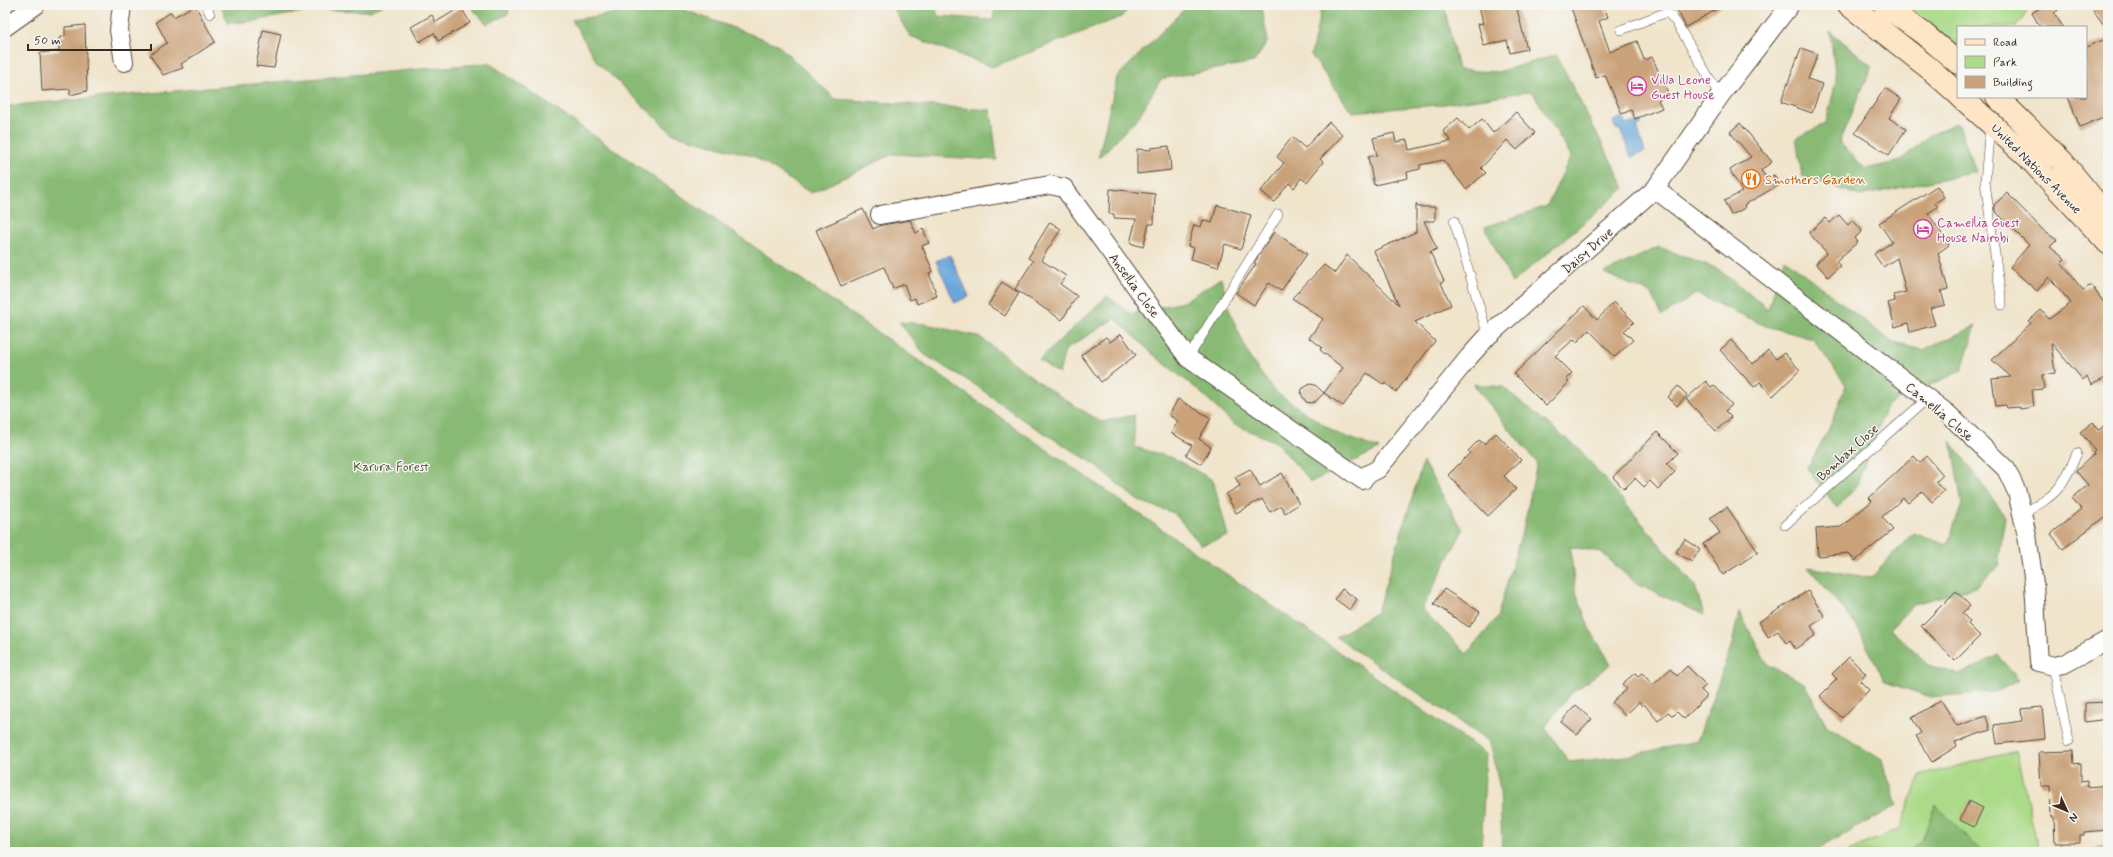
<svg xmlns="http://www.w3.org/2000/svg" width="2113" height="857" font-family="Mynerve,sans-serif">
<rect width="100%" height="100%" fill="#f6f6f2"/>
<filter id="ink" filterUnits="userSpaceOnUse"><feTurbulence type="fractalNoise" baseFrequency=".025" numOctaves="2"/><feDisplacementMap in="SourceGraphic" scale="8" xChannelSelector="R" yChannelSelector="G"/><feConvolveMatrix kernelMatrix="1 2 1 2 8 2 1 2 1" color-interpolation-filters="sRGB"/></filter>
<filter id="wash" filterUnits="userSpaceOnUse"><feTurbulence type="fractalNoise" baseFrequency=".012" numOctaves="4" result="noise"/><feDisplacementMap in="SourceGraphic" scale="16" xChannelSelector="R" yChannelSelector="G"/><feGaussianBlur stdDeviation="0.9" result="paint"/><feColorMatrix in="noise" values="0 0 0 0 0 0 0 0 0 0 0 0 0 0 0 0 0 1.4 0 .05"/><feComposite in="paint" operator="in"/></filter>
<g filter="url(#wash)">
<rect width="100%" height="100%" fill="#f0e4cb"/>
<!-- green -->
<path fill="#abda88" stroke="#738253" d="M1904 5H2031L2016 27H1958V49Z
M2016 751 2039 852H1847L1901 828 1919 776Z
M2108 847V852H2088L2098 848Z"/>
<!-- forest -->
<path fill="#88ba74" stroke="#627249" d="M221 5H384L369 11 312 10 255 21 228 23Z
M469 5H509L508 14 487 24Z
M671 5 777 44 835 99 991 110 997 160 893 154 811 193 753 156 673 134 597 62 572 20Z
M891 5H934L938 16 993 20 995 5H1132L1121 17 992 67 910 36Z
M1188 5H1261L1268 41 1254 62 1161 79 1139 116 1098 159 1117 77Z
M1322 5H1444L1458 70 1498 72 1556 55 1625 188 1512 283 1485 227 1547 206 1571 156 1532 91 1438 105 1352 112 1311 55Z
M1830 31 1872 66 1839 142 1866 169 1900 161 1928 136 1958 122 1976 172 1860 196 1802 176 1796 138 1826 123 1836 81Z
M489 63 1486 754 1481 852H5V106Z
M1659 247 1718 269 1768 309 1785 259 1893 343 1923 350 1976 326 1961 371 1887 405 1856 487 1837 508 1807 468 1829 429 1846 385 1813 339 1766 326 1696 294 1662 316 1652 294 1604 273Z
M1221 278 1231 315 1251 360 1274 391 1334 432 1379 449 1311 482 1276 442 1233 424 1197 389 1156 357 1115 318 1065 350 1059 374 1039 360 1107 296 1131 314 1183 302Z
M899 322 926 324 980 337 1044 386 1101 422 1134 415 1135 447 1173 458 1213 480 1228 536 1201 545 1174 513 1137 500 1090 461 1023 420 974 384 925 355Z
M1473 384 1503 387 1580 450 1695 586 1704 615 1635 583 1601 552 1570 547 1575 589 1589 628 1611 664 1569 695 1545 727 1569 762 1626 756 1697 741 1732 644 1739 612 1768 665 1804 683 1827 726 1882 760 1897 805 1812 852H1502L1500 789 1490 742 1336 637 1377 612 1423 462 1463 530 1422 609 1467 654 1497 618 1525 521 1537 463Z
M1951 441 2005 516 1998 566 1976 587 1914 604 1890 629 1929 665 1959 675 1998 655 2020 680 1995 692 1931 697 1885 682 1855 623 1808 567 1871 578 1913 533 1947 545 1962 504Z
M1935 805 1982 852H1909L1923 838Z"/>
<!-- water -->
<path fill="#6ba7dc" stroke="#53687d" d="M1623 117 1625 125 1640 121 1642 124 1637 126 1645 152 1631 157 1621 131 1615 128 1613 121Z
M950 255 969 296 955 303 936 261Z"/>
<g id="blocks">
<!-- building -->
<path fill="#caa279" d="M195 5 215 42 181 64 183 68 163 75 150 55 167 43 156 22 171 12 174 17Z
M1479 5H1516L1527 49 1510 53 1507 40 1484 46 1478 24 1483 23Z
M1570 5H1603L1608 17 1599 21 1610 52 1637 41 1644 60 1652 57 1669 95 1658 100 1662 108 1635 119 1631 110 1622 114 1605 75 1596 78Z
M1684 5H1724L1686 27 1677 9Z
M2044 5H2065L2054 13 2063 27H2040L2032 13Z
M2089 5H2108V30Z
M461 7 470 23 438 41 434 33 419 42 411 27 432 15 436 22Z
M85 25 87 91 70 95V89L42 91 40 53 59 51V38L65 36V27Z
M263 30 281 34 274 68 256 66Z
M2108 38V115L2080 127 2068 97H2086V47Z
M1801 48 1818 54 1808 79 1822 84 1812 113 1781 102Z
M1885 88 1901 99 1889 118 1906 129 1889 155 1855 133Z
M1516 112 1535 133 1517 150 1507 140 1481 168 1486 173 1466 189 1443 160 1420 165V169L1407 172 1408 178 1374 185 1368 157 1377 155 1373 138 1394 133 1396 142 1407 140 1409 150 1451 141 1443 131 1458 118 1469 130 1482 119 1493 133Z
M1329 122 1343 135 1320 159 1323 162 1307 182 1301 178 1294 188 1289 183 1274 202 1261 191 1284 163 1277 157 1292 137 1305 148Z
M1740 123 1772 162 1761 170 1767 179 1774 175 1779 185 1744 205 1745 208 1731 215 1724 201 1742 192 1730 170 1751 157 1730 132Z
M1169 146 1171 170 1137 174V149L1151 150V148Z
M1937 186 1944 197 1935 203 1938 207 1928 213 1949 245 1938 253 1948 289 1941 291 1945 305 1930 309 1935 325 1910 332 1908 323 1895 327 1888 303 1895 301 1894 295 1906 292 1897 258 1883 267 1874 254 1892 242 1879 223Z
M1110 189 1155 194 1154 224H1149L1143 247 1130 243 1136 219 1114 218V214H1109Z
M2007 193 2045 232 2057 240 2050 247 2065 259 2061 263 2083 290 2091 285 2108 308V377L2091 385 2087 376 2083 380 2051 343 2055 373 2042 375 2044 389 2032 390 2034 407 2020 409V407L2007 408 2006 405 1996 406 1992 379 2011 377 1992 360 2031 323 2029 321 2041 310 2049 319 2071 303 2049 277 2037 291 2010 267 2029 245 1995 211 1994 205Z
M1416 204 1418 207H1435V221H1424L1437 249 1430 252 1444 281 1441 283 1451 305 1415 322 1435 341 1396 392 1386 383 1384 385 1367 373 1343 406 1324 393 1343 368 1320 350 1322 347 1309 338 1323 319 1292 298 1324 265 1335 273 1347 255 1399 305 1374 251 1416 232Z
M1217 205 1251 215 1241 249 1225 244 1218 267 1191 259 1194 248 1188 246 1194 225 1201 227 1203 220 1212 223Z
M863 209 873 229 882 225 910 220 916 233 923 229 929 243 922 246 933 271 929 273 937 296 917 304 915 298 910 300 904 284 893 289 884 267 841 286 816 230Z
M1839 215 1848 225 1853 220 1862 231 1855 238 1858 242 1836 261 1840 266 1828 277 1816 263 1827 253 1809 233 1825 218 1830 223Z
M1050 222 1061 229 1041 260 1066 276 1060 284 1077 296 1062 320 1015 289 1033 261 1028 258Z
M1274 232 1307 254 1281 291 1269 283 1254 305 1236 293 1256 264 1254 263Z
M1002 282 1019 293 1005 316 988 305Z
M1614 302 1634 322 1624 331 1633 340 1615 357 1589 330 1577 342 1574 339 1555 356 1572 373 1566 379 1569 382 1546 406 1514 374 1584 306 1597 320Z
M1121 334 1136 355 1101 382 1081 355 1106 337 1110 342Z
M1731 340 1753 364 1768 350 1776 359 1784 353 1800 370 1773 396 1760 382 1754 387 1720 350Z
M1706 381 1711 387 1714 385 1732 405 1725 411 1731 417 1716 431 1686 399Z
M1310 384 1315 385 1324 393 1316 401 1311 403 1306 402 1301 394 1302 389Z
M1678 386 1687 395 1677 406 1668 397Z
M1178 399 1211 418 1199 439 1211 447 1201 464 1186 455 1192 445 1171 433 1178 421 1169 415Z
M2093 422 2099 430 2108 422V514L2063 549 2051 534 2081 509 2072 498 2088 485 2076 471 2094 454 2093 452 2095 450 2080 432Z
M1657 432 1678 453 1667 464 1675 472 1658 489 1650 481 1644 487 1635 478 1624 489 1613 477Z
M1496 433 1521 460 1504 476 1516 489 1488 516 1448 475 1470 453 1468 451 1479 440 1484 444Z
M1914 456 1920 463 1927 456 1943 475 1936 482 1944 491 1932 502 1922 491 1908 503 1903 498 1882 517 1893 530 1855 561 1849 553 1818 556 1816 529 1841 527 1872 501 1869 498Z
M1250 469 1260 486 1282 473 1299 504 1285 513 1281 506 1270 512 1262 499 1236 513 1226 494 1240 486 1235 477Z
M1727 507 1758 552 1723 575 1703 544 1720 533 1710 518Z
M1685 539 1700 549 1692 562 1676 552Z
M1342 589 1357 599 1350 610 1335 599Z
M1444 589 1480 612 1469 627 1434 604Z
M1808 591 1825 617 1811 626 1816 635 1795 649 1790 640 1786 643 1778 631 1768 637 1759 622Z
M1956 591 1970 606 1962 613 1970 622 1968 624 1980 636 1955 661 1921 626Z
M1849 657 1866 674 1860 681 1869 690 1842 718 1820 696 1837 679 1832 674Z
M1687 666 1706 685 1701 690 1707 696 1684 719 1677 712 1673 716 1668 712 1658 721 1644 704 1642 706 1639 702 1625 716 1612 702 1627 689 1622 684 1635 673 1638 676 1642 673 1653 685 1670 669 1677 676Z
M1941 700 1957 726 1986 716 1990 730 1955 742 1957 746 1932 762 1916 736 1921 733 1912 718Z
M2107 702 2108 719 2085 722V703Z
M1576 705 1592 719 1577 735 1561 722Z
M2042 707 2045 739 1997 744 1994 725 2022 721 2021 709Z
M2073 751 2074 764 2081 763V782L2087 781V787L2108 785V830L2084 832V835H2080V843H2055L2054 817H2051L2050 786H2041L2039 752Z
M1969 801 1983 808 1974 827 1960 820Z"/>
</g>
</g>
<g filter="url(#ink)">
<use href="#blocks" fill-opacity="0" stroke="#564638" stroke-width="1"/>
<g fill="none" stroke-linecap="round" stroke-linejoin="round">
<defs>
<path id="lane" d="M206 5 210 14
M1621 30 1667 12 1676 22 1720 96
M1990 125 1985 182 2002 305
M1454 221 1488 336
M1188 358 1278 214
M2022 514C2056 495 2062 490 2077 453
M1785 525 1927 399
M2053 666 2069 741"/>
<path id="street" d="M122 5 119 30 124 62
M5 27 36 5
M1655 189 1948 414 2006 469 2017 492 2027 535 2034 584 2039 662 2053 666 2064 664 2108 640
M880 215 1050 185 1064 188 1188 358 1363 480V477L1378 469 1469 357 1488 336 1655 189 1720 96 1790 5"/>
<path id="secondary" d="M1849 5 1929 68 1958 94
M1884 5 1924 34 1958 63
M1961 97 2027 156 2108 243
M1997 97 2062 161 2108 217"/>
</defs>
<!-- lane casing -->
<use href="#lane" stroke="#564638" stroke-width="10"/>
<!-- street casing -->
<use href="#street" stroke="#564638" stroke-width="20"/>
<!-- secondary casing -->
<use href="#secondary" stroke="#564638" stroke-width="24"/>
<!-- lane -->
<use href="#lane" stroke="#fff" stroke-width="9"/>
<!-- street -->
<use href="#street" stroke="#fff" stroke-width="18"/>
<!-- secondary -->
<use href="#secondary" stroke="#fde5c5" stroke-width="22"/>
</g>
</g>
<!-- icons -->
<defs>
<symbol id="hotel-ring" viewBox="-11 -11 22 22"><circle r="9.5" fill="#f6f6f2" stroke="#d1479c" stroke-width="1.5"/><path d="M-6-4.5h1.5V1H6V5H4.5V3h-9V5H-6ZM-4 0a1.8 1.8 0 1 1 3.6 0ZM.5 0V-2.5h3Q6-2.5 6 0Z" fill="#d1479c"/></symbol>
<symbol id="restaurant-ring" viewBox="-11 -11 22 22"><circle r="9.5" fill="#f6f6f2" stroke="#e8710a" stroke-width="1.5"/><path d="M-5-6h1v4h1v-4h1v4h1v-4h1v5L-1.5 .5V6h-2V.5L-5-1ZM5-6V6H3V1.5H1.5Q1.5-4 5-6Z" fill="#e8710a"/></symbol>
</defs>
<g fill-rule="evenodd">
<use href="#hotel-ring" x="1626" y="75" width="22" height="22"/>
<use href="#restaurant-ring" x="1740" y="168" width="22" height="22"/>
<use href="#hotel-ring" x="1912" y="218" width="22" height="22"/>
</g>
<g text-anchor="middle" stroke-width="3" stroke-linejoin="round" paint-order="stroke">
<!-- hotel labels -->
<g font-size="13" fill="#b23c85" stroke="#f6f6f2" text-anchor="start">
<text x="1651" y="84">Villa Leone<tspan x="1651" dy="15">Guest House</tspan></text>
<text x="1937" y="227">Camellia Guest<tspan x="1937" dy="15">House Nairobi</tspan></text>
</g>
<!-- street labels -->
<g font-size="13" fill="#3b2a1e" stroke="#f6f6f2">
<text transform="translate(2037 168) rotate(45)" y="5">United Nations Avenue</text>
<text transform="translate(1587 250) rotate(-41)" y="5">Daisy Drive</text>
<text transform="translate(1135 285) rotate(54)" y="5">Ansellia Close</text>
<text transform="translate(1940 411) rotate(40)" y="5">Camellia Close</text>
<text transform="translate(1847 452) rotate(-42)" y="5">Bombax Close</text>
</g>
<!-- food labels -->
<g font-size="13" fill="#c56008" stroke="#f6f6f2" text-anchor="start">
<text x="1765" y="184">Smothers Garden</text>
</g>
<!-- park labels -->
<g font-size="13" fill="#575638" stroke="#f6f6f2">
<text x="391" y="471">Karura Forest</text>
</g>
</g>
<!-- margin -->
<rect width="2113" height="857" fill="none" stroke="#f6f6f2" stroke-width="20"/>
<!-- legend -->
<rect x="1957" y="26" width="130" height="72" fill="#f6f6f2" stroke="#aba49d"/>
<rect x="1965" y="39" width="20" height="6" fill="#fde5c5" stroke="#aba49d"/>
<text x="1993" y="46" font-size="12" fill="#3b2a1e">Road</text>
<rect x="1965" y="56" width="20" height="12" fill="#abda88" stroke="#aba49d"/>
<text x="1993" y="66" font-size="12" fill="#3b2a1e">Park</text>
<rect x="1965" y="76" width="20" height="12" fill="#caa279" stroke="#aba49d"/>
<text x="1993" y="86" font-size="12" fill="#3b2a1e">Building</text>
<!-- north arrow -->
<g transform="translate(2067 811) rotate(134)" stroke="#f6f6f2" stroke-width="3" paint-order="stroke">
<path d="M0-3L7 15L0 10L-7 15Z" fill="#3b2a1e"/>
<text y="-6" font-size="11" font-weight="bold" text-anchor="middle" fill="#3b2a1e">N</text>
</g>
<!-- scale -->
<path d="M28 44v6h123v-6" fill="none" stroke="#3b2a1e" stroke-width="2"/>
<text x="34" y="44" font-size="12" fill="#3b2a1e" stroke="#f6f6f2" stroke-width="3" paint-order="stroke">50 m</text>
</svg>
